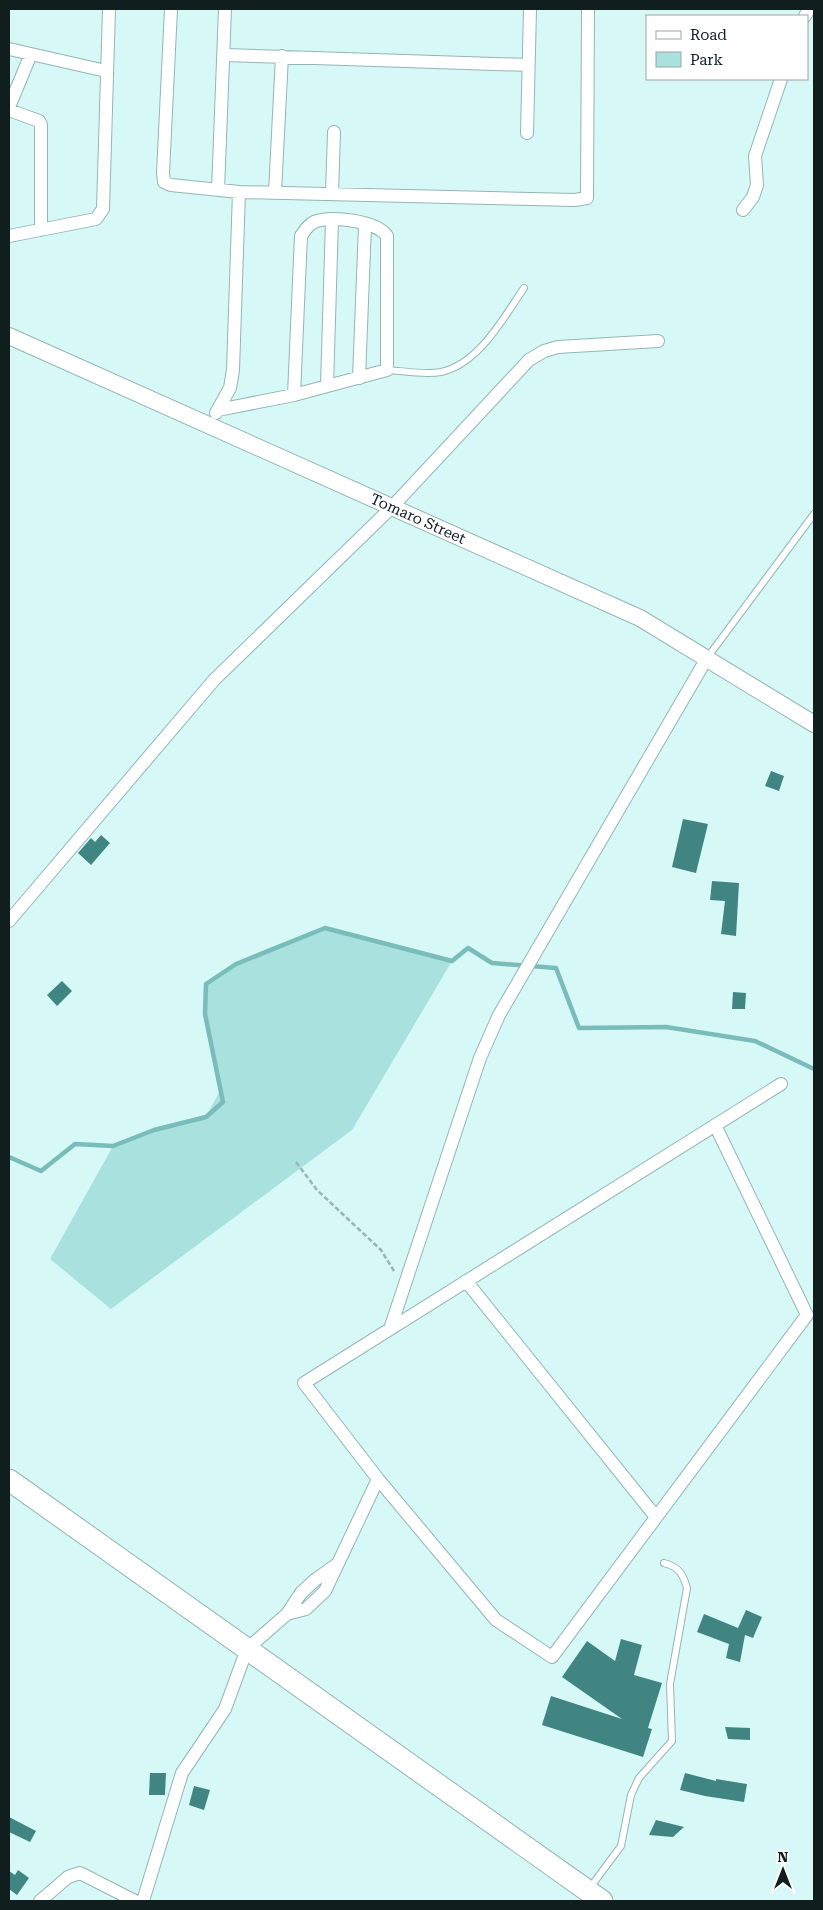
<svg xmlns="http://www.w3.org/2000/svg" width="823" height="1910" font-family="'Roboto Serif',serif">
<rect width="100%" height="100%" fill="#d6f9f7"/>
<!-- green -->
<path fill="#a8e1de" d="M325 928 452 961 352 1130 111 1309 50 1259 113 1146 154 1130 206 1117 220 1091 205 1014 206 984 236 964Z"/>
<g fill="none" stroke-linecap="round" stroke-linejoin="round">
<!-- stream -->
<path stroke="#79bcba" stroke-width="4.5" d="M9 1157 41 1171 75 1144 113 1146 154 1130 206 1117 223 1102 205 1014 206 984 236 964 325 928 452 961 468 948 492 963 556 968 579 1028 666 1027 755 1041 814 1069"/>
</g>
<!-- building -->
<path fill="#418582" d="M771 771 784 776 779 791 765 786Z
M683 819 708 824 696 873 672 867Z
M101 835 110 843 91 865 78 853 91 838 95 842Z
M712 881 739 883 736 936 721 934 725 901 710 900Z
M62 981 72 991 57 1006 47 995Z
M733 992 746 993 745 1009H732Z
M746 1610 762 1617 753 1638 745 1635 740 1662 726 1658 729 1644 697 1632 704 1614 738 1628Z
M621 1639 642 1645 634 1675 662 1683 648 1728 652 1729 643 1757 542 1725 551 1696 622 1719 562 1677 587 1641 615 1661Z
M725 1727 750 1728V1740L728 1739Z
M150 1773H166L165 1795H149Z
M685 1773 716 1781V1779L747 1784 744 1802 705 1796 680 1790Z
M194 1786 210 1790 204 1810 189 1805Z
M9 1817 36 1831 30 1842 9 1832Z
M656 1820 684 1827 673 1837 649 1835Z
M18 1870 29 1878 17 1895 9 1889V1871L15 1875Z"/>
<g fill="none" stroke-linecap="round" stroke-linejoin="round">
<defs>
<path id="service" d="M387 370C404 371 425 375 441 372 479 364 504 317 524 288
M707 658 814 514
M589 1889 621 1846 631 1795 639 1778 672 1741 670 1684 687 1588C683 1574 679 1567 664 1563"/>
<path id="minor" d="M171 9 163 173 164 182 171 185 239 192 575 200 587 198 588 9
M805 16 809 9
M9 49 106 71
M224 55 528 65
M9 107 31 54
M9 110 39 121 41 125V230
M527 133 530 9
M218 190 225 9
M275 192 282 56
M332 194 334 132
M743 210 753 197 757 185 755 156 781 79
M9 236 96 219 103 209 109 9
M359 378 365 225
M327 386 332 220
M218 410 294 395 387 370V236C377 221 331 215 314 222 308 225 305 230 301 236L294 395
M216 413 230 388 233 370 239 192
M9 921 214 680 391 508 529 360 544 351 558 347 658 341
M715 1125 807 1315 552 1657 496 1620 378 1479 304 1383 781 1084
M466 1281 656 1517
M390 1329 480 1058 499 1015 707 658
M287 1614 306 1609 325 1591 378 1479
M40 1901 68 1877 80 1873 135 1901
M143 1901 182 1773 225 1709 247 1649 287 1614 301 1593 315 1580 336 1565"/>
<g id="tertiary">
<path id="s1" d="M9 336 640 618 814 724"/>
</g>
<path id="trunk" d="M9 1480 602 1901"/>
</defs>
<!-- service casing -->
<use href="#service" stroke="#94b5b3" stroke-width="8"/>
<!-- minor casing -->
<use href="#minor" stroke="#94b5b3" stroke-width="14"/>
<!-- tertiary casing -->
<use href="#tertiary" stroke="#94b5b3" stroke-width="18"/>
<!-- trunk casing -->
<use href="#trunk" stroke="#94b5b3" stroke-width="23"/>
<!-- path -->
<path stroke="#98b4b3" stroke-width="2.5" stroke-dasharray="5 2.5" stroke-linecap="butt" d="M296 1162 317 1190 381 1250 394 1271"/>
<!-- service -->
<use href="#service" stroke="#fff" stroke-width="6"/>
<!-- minor -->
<use href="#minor" stroke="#fff" stroke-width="12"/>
<!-- tertiary -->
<use href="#tertiary" stroke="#fff" stroke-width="16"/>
<!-- trunk -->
<use href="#trunk" stroke="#fff" stroke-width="21"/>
</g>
<g text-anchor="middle" stroke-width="4" stroke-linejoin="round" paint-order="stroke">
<!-- street labels -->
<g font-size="15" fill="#111e1e" stroke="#fefefe">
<text dy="5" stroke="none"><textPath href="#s1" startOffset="448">Tomaro Street</textPath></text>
</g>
</g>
<!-- border -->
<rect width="823" height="1910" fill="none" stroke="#111e1e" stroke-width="20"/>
<!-- legend -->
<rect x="646" y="15" width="162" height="65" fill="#fefefe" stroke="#9fa4a4"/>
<rect x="656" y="31" width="25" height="8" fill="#ffffff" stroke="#9fa4a4"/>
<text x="690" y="40" font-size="15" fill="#111e1e">Road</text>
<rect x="656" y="52" width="25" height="15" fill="#a8e1de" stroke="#9fa4a4"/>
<text x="690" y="65" font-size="15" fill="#111e1e">Park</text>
<!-- north arrow -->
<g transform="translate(783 1870)" stroke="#fefefe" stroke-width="4" paint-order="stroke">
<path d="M0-4L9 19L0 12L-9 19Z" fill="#111e1e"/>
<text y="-8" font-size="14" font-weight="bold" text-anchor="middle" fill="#111e1e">N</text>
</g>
</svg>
